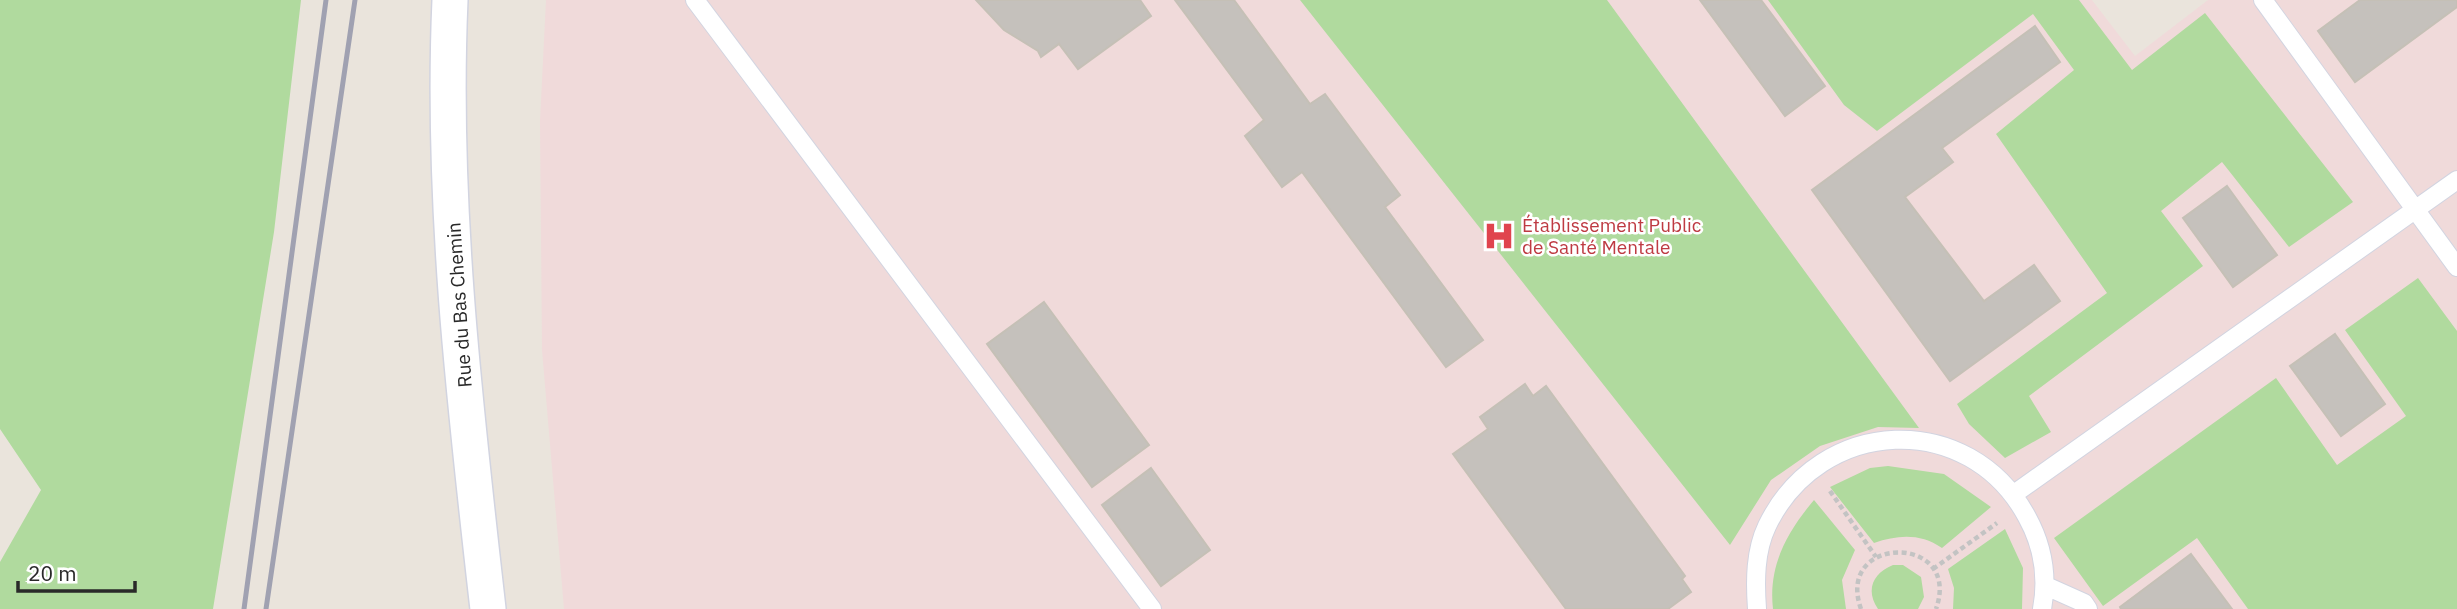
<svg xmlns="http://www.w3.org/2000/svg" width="2457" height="609" font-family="'IBM Plex Sans',sans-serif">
<rect width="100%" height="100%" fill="#eae4dc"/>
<!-- medical -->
<path fill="#f0dada" d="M546 0H2092L2135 56 2208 0H2457V609H564L542 350 540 121Z"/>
<!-- green -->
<path fill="#b0da9e" d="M0 0H301L274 232 213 609H0V562L41 490 0 429Z
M1300 0H1607L1919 428 1878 427 1820 446 1771 480 1730 545Z
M1768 0H2079L2132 70 2205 13 2353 202 2289 247 2222 162 2161 211 2203 266 2029 396 2051 432 2005 458 1969 424 1957 404 2107 293 1996 134 2074 70 2033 14 1877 131 1844 105Z
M2418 278 2457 331V609H2248L2197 538 2103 606 2054 538 2276 378 2337 465 2406 416 2345 330Z
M1888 466 1944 474 1991 507 1942 548C1920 533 1898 535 1874 543L1830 487 1870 468Z
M1814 500 1855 550 1842 580 1846 609H1773C1768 566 1787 532 1814 500Z
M2005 529 2023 568 2022 609H1953L1954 588 1948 569Z
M1893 565H1903L1921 577 1924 597 1918 609H1878C1865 590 1873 573 1893 565Z"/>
<!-- building -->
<path fill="#c5c1bc" stroke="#c5c0b6" stroke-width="2" d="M976 0H1140L1151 16 1078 69 1059 44 1041 57 1038 51 1004 30Z
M1175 0H1234L1310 104 1325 94 1400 195 1385 207 1483 340 1446 367 1302 172 1282 187 1245 136 1264 120Z
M1700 0H1761L1825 86 1785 116Z
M2360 0H2457V7L2355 82 2318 31Z
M2035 26 2060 62 1942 148 1953 162 1905 197 1984 301 2034 265 2060 301 1950 381 1812 190Z
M2227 186 2277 255 2233 287 2183 218Z
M1044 302 1149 445 1092 487 987 344Z
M2335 334 2385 404 2341 436 2290 366Z
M1525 384 1533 396 1546 386 1685 576 1682 579 1691 592 1668 609H1566L1453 454 1488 429 1480 417Z
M1151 468 1210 550 1161 586 1102 505Z
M2191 554 2232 609H2121L2120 607Z"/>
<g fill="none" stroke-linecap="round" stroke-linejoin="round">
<defs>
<path id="lane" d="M695 0 1152 609
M2263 0 2457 267
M2014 494 2457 180
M2046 586 2084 603 2088 609
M1757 609C1755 581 1755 551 1767 526 1820 416 1969 409 2027 517 2043 546 2048 577 2042 609"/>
<path id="street" d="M450 0C441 203 465 407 488 609"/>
</defs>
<!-- lane casing -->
<use href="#lane" stroke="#d2d4e0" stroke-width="20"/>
<!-- street casing -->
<use href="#street" stroke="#d2d4e0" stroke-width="38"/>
<!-- path -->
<path stroke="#c3c3c3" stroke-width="4.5" stroke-dasharray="5 3.5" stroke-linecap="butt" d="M1830 491 1876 557
M1933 569 1997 523
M1861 609C1834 534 1963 533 1936 609"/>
<!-- lane -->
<use href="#lane" stroke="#fff" stroke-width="18"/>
<!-- street -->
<use href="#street" stroke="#fff" stroke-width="35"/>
<!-- rail -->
<path stroke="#a0a1b1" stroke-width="5" d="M244 609 326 0
M266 609 355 0"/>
</g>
<!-- icons -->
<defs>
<symbol id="hospital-bare" viewBox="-9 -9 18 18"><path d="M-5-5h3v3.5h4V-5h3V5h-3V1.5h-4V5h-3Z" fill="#e0444e" stroke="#fff" stroke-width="2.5" paint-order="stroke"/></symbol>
</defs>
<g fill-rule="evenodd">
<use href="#hospital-bare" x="1477" y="214" width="44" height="44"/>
</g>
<g text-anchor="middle" stroke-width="5" stroke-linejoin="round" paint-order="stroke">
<!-- health labels -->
<g font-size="19" fill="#be3a42" stroke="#fff" text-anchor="start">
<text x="1522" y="232">Établissement Public<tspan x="1522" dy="22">de Santé Mentale</tspan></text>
</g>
<!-- street labels -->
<g font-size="19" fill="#292929" stroke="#fff">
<text transform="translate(459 305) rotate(-94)" y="7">Rue du Bas Chemin</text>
</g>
</g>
<!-- scale -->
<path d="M18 581v10h117v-10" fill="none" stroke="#292929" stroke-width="3.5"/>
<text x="28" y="581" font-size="21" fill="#292929" stroke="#ffffff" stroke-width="5" paint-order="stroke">20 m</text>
</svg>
